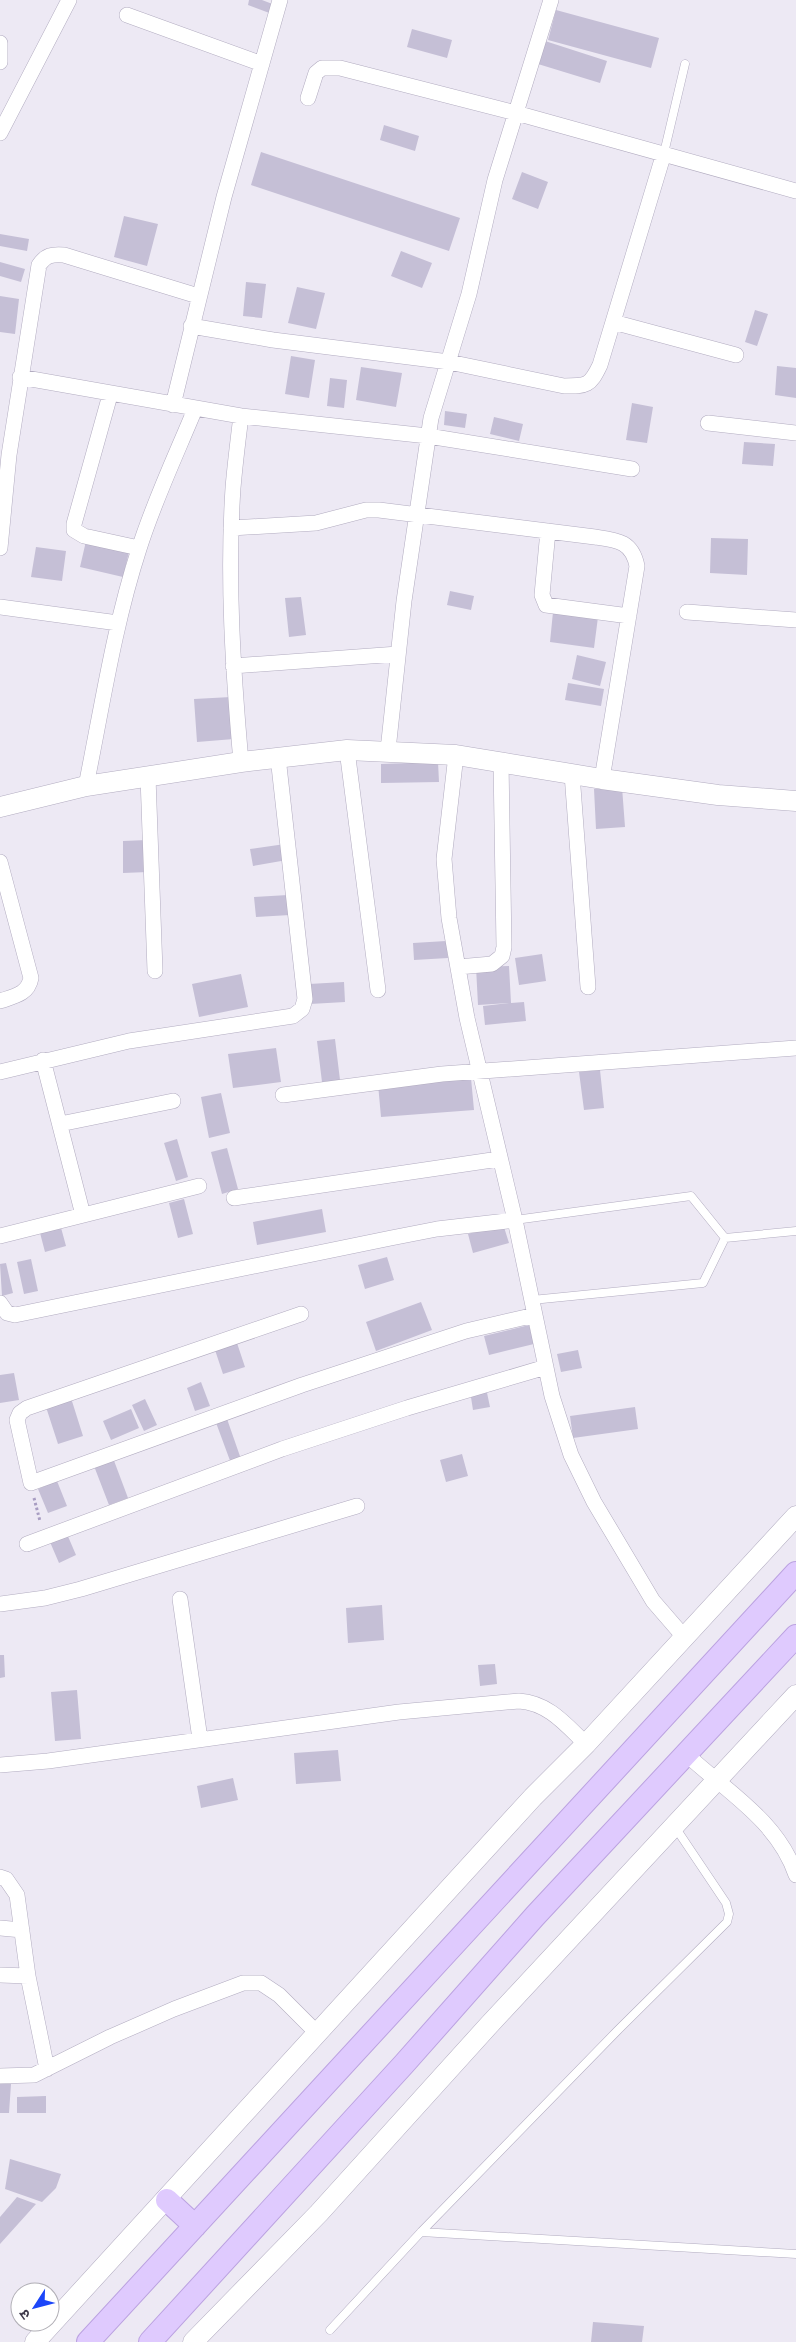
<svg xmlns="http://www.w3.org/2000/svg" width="796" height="2342" font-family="Raleway,'Noto Sans Devanagari',sans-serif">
<rect width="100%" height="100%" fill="#ede9f4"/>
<!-- building -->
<path fill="#c5bfd6" d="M249 0H262L275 5 272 14 248 5Z
M556 10 659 38 651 68 548 40Z
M412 29 452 40 447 58 407 47Z
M545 41 607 61 600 83 538 64Z
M384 125 419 136 415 151 380 140Z
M261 152 460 218 449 251 251 185Z
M522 172 548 182 538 209 512 199Z
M124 216 158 224 147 266 114 257Z
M0 234 29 239 27 251 0 246Z
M401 251 432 263 422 288 391 276Z
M0 262 25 269 21 282 0 276Z
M246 282 266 284 262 318 243 316Z
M297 287 325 293 316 329 288 323Z
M0 296 19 299 15 334 0 332Z
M755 310 768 314 757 346 745 342Z
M291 356 315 360 309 398 285 394Z
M777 366 796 368V398L775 395Z
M361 367 402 373 396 407 356 400Z
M330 378 347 380 344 408 327 406Z
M632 403 653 407 647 443 626 440Z
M445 411 467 414 465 428 444 425Z
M494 417 523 424 519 441 490 434Z
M744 442 775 444 773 466 742 464Z
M711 538 748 539 747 575 710 573Z
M86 541 129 552 123 577 80 567Z
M36 547 66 551 62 581 31 577Z
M450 591 474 596 471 610 447 605Z
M301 597 306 635 289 637 285 598Z
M553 612 598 617 594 648 550 642Z
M577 655 606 662 600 686 572 679Z
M568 683 604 689 601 706 565 700Z
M231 697 234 739 197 742 194 699Z
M438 762 439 782 381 783V764Z
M622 787 625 827 596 829 594 789Z
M147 840 148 872 123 873V841Z
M285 844 287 860 253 866 250 849Z
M288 895 290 915 256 917 254 897Z
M446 941 448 958 414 960 413 943Z
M542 954 546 981 519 985 515 958Z
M509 966 511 1003 524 1002 526 1021 485 1025 483 1006 509 1003 478 1005 476 967Z
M241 974 248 1007 199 1017 192 984Z
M344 982 345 1002 310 1004 309 984Z
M335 1039 340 1080 322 1082 317 1041Z
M276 1048 281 1082 233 1088 228 1054Z
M600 1070 604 1108 584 1110 579 1072Z
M471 1078 474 1110 381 1117 378 1084Z
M221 1093 230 1133 209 1138 201 1097Z
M177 1139 188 1177 176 1181 164 1143Z
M227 1148 238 1189 222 1194 211 1152Z
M184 1199 193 1234 178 1238 169 1203Z
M322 1209 326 1232 257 1245 253 1222Z
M60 1224 66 1246 45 1252 39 1229Z
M503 1224 509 1243 473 1253 468 1234Z
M387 1257 394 1280 365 1289 358 1265Z
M31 1259 38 1291 24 1294 17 1262Z
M6 1263 13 1293 2 1296 0 1264Z
M421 1302 432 1330 376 1351 366 1322Z
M529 1325 534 1344 489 1355 484 1336Z
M237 1343 245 1367 223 1374 215 1350Z
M578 1350 582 1368 561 1372 557 1354Z
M14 1373 19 1400 0 1403V1375Z
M201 1382 210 1406 195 1411 187 1388Z
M486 1388 490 1407 473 1410 470 1391Z
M71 1398 83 1436 58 1444 46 1407Z
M145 1399 157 1425 144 1431 132 1405Z
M635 1407 638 1429 573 1438 570 1416Z
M131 1409 139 1428 111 1440 103 1421Z
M226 1416 242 1462 232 1466 215 1420Z
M462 1454 468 1476 446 1482 440 1460Z
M113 1458 128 1498 109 1505 94 1466Z
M57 1481 67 1506 48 1513 38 1489Z
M67 1534 76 1555 59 1563 50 1542Z
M382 1605 384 1640 348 1643 346 1608Z
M0 1655H4L5 1677 0 1678Z
M495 1664 497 1684 480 1686 478 1665Z
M77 1690 81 1739 55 1741 51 1692Z
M338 1750 341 1781 296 1784 294 1753Z
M233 1778 238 1800 201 1808 197 1786Z
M0 2083 11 2084 9 2113H0Z
M46 2096V2113H17V2097Z
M10 2159 61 2174 56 2188 42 2202 5 2189Z
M17 2197 36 2204 0 2244V2217Z
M593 2322 644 2326 642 2342H591Z"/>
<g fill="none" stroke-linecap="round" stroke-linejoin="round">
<defs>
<path id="service" d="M664 153 685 64
M515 1220 691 1196 725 1238
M532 1300 703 1283 725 1238 796 1231
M421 2232 796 2254
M330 2330 421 2232 617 2031 727 1922 729 1914 726 1903 675 1827"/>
<path id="minor" d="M127 15 262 64
M0 43V62
M308 98 316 73 322 68H340L516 113 796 191
M0 133 69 0
M613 322 736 355
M191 326 273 340 449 362 564 386C587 386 590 386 600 365L664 153
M20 377 241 416 428 436 632 469
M110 395 74 524V530L84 536 139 548
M173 405 224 197 280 0
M241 416C238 440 235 464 233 488 227 579 233 671 241 762
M708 423 796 433
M231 528 316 523 366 510H379L595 537C617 540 632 541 637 566L602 779
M548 531 542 595 546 605 629 616
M0 548 9 455 39 265C46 255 52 254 64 255L198 296
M0 607 118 623
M687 612 796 620
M233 666 398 654
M347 750 378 990
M388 750 404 601 431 418 469 294 495 180 551 0
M456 755 444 859 449 918 467 1018 515 1220 552 1396 571 1455 594 1502 653 1601 685 1638
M572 774 588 987
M148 777 155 971
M86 786C102 707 114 626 139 549 154 501 176 455 195 409
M0 862 31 978C28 994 15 996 0 1001
M458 967 492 964 502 956 504 947 501 762
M43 1060 83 1215
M0 1072 129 1041 293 1016 302 1009 305 999 278 757
M283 1095 442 1074 796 1048
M60 1124 173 1101
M234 1198 499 1159
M0 1236 199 1186
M0 1303 7 1313 15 1315 391 1238 437 1229 515 1220
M301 1314 27 1408 20 1413 17 1420 31 1483 302 1385 466 1331 535 1315
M27 1544 282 1449 407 1408 546 1367
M180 1599 200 1739
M0 1604 45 1598 81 1589 357 1506
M686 1754C726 1791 778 1821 796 1875
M0 1765 48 1761 399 1712 519 1701C549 1703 566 1725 586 1744
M0 1877 6 1879 17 1895 28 1976 47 2069
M0 1928 22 1930
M0 1975 28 1976
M0 2076 34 2075 110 2037 174 2009 243 1983H261L279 1995 318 2034"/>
<path id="tertiary" d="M0 807 86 786 241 762 347 750 456 755 602 779 718 795 796 801
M35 2342 533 1797 586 1744 796 1516
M193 2342 319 2213 489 2025 796 1695"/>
<path id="secondary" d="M167 2200 195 2226
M88 2342 796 1573
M150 2342 404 2064 535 1916 796 1636"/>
</defs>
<!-- service casing -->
<use href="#service" stroke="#b2acc0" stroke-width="9"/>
<!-- minor casing -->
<use href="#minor" stroke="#b2acc0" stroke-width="16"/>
<!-- tertiary casing -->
<use href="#tertiary" stroke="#b2acc0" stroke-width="21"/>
<!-- secondary casing -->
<use href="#secondary" stroke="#bba2e0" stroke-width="24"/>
<!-- path -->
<path stroke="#a89dc2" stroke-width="3" stroke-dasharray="2.5 2.5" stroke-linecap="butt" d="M34 1498 40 1521"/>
<!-- service -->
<use href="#service" stroke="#fff" stroke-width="8"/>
<!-- minor -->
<use href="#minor" stroke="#fff" stroke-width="15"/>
<!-- tertiary -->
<use href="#tertiary" stroke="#fff" stroke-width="20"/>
<!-- secondary -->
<use href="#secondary" stroke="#dfcafe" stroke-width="22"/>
</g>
<!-- north arrow -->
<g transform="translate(35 2307) rotate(234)"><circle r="24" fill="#ffffff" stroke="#b1afb6"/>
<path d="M0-4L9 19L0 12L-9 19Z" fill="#1c46f9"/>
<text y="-8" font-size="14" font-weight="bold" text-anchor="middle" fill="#3c3748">उ</text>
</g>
</svg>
